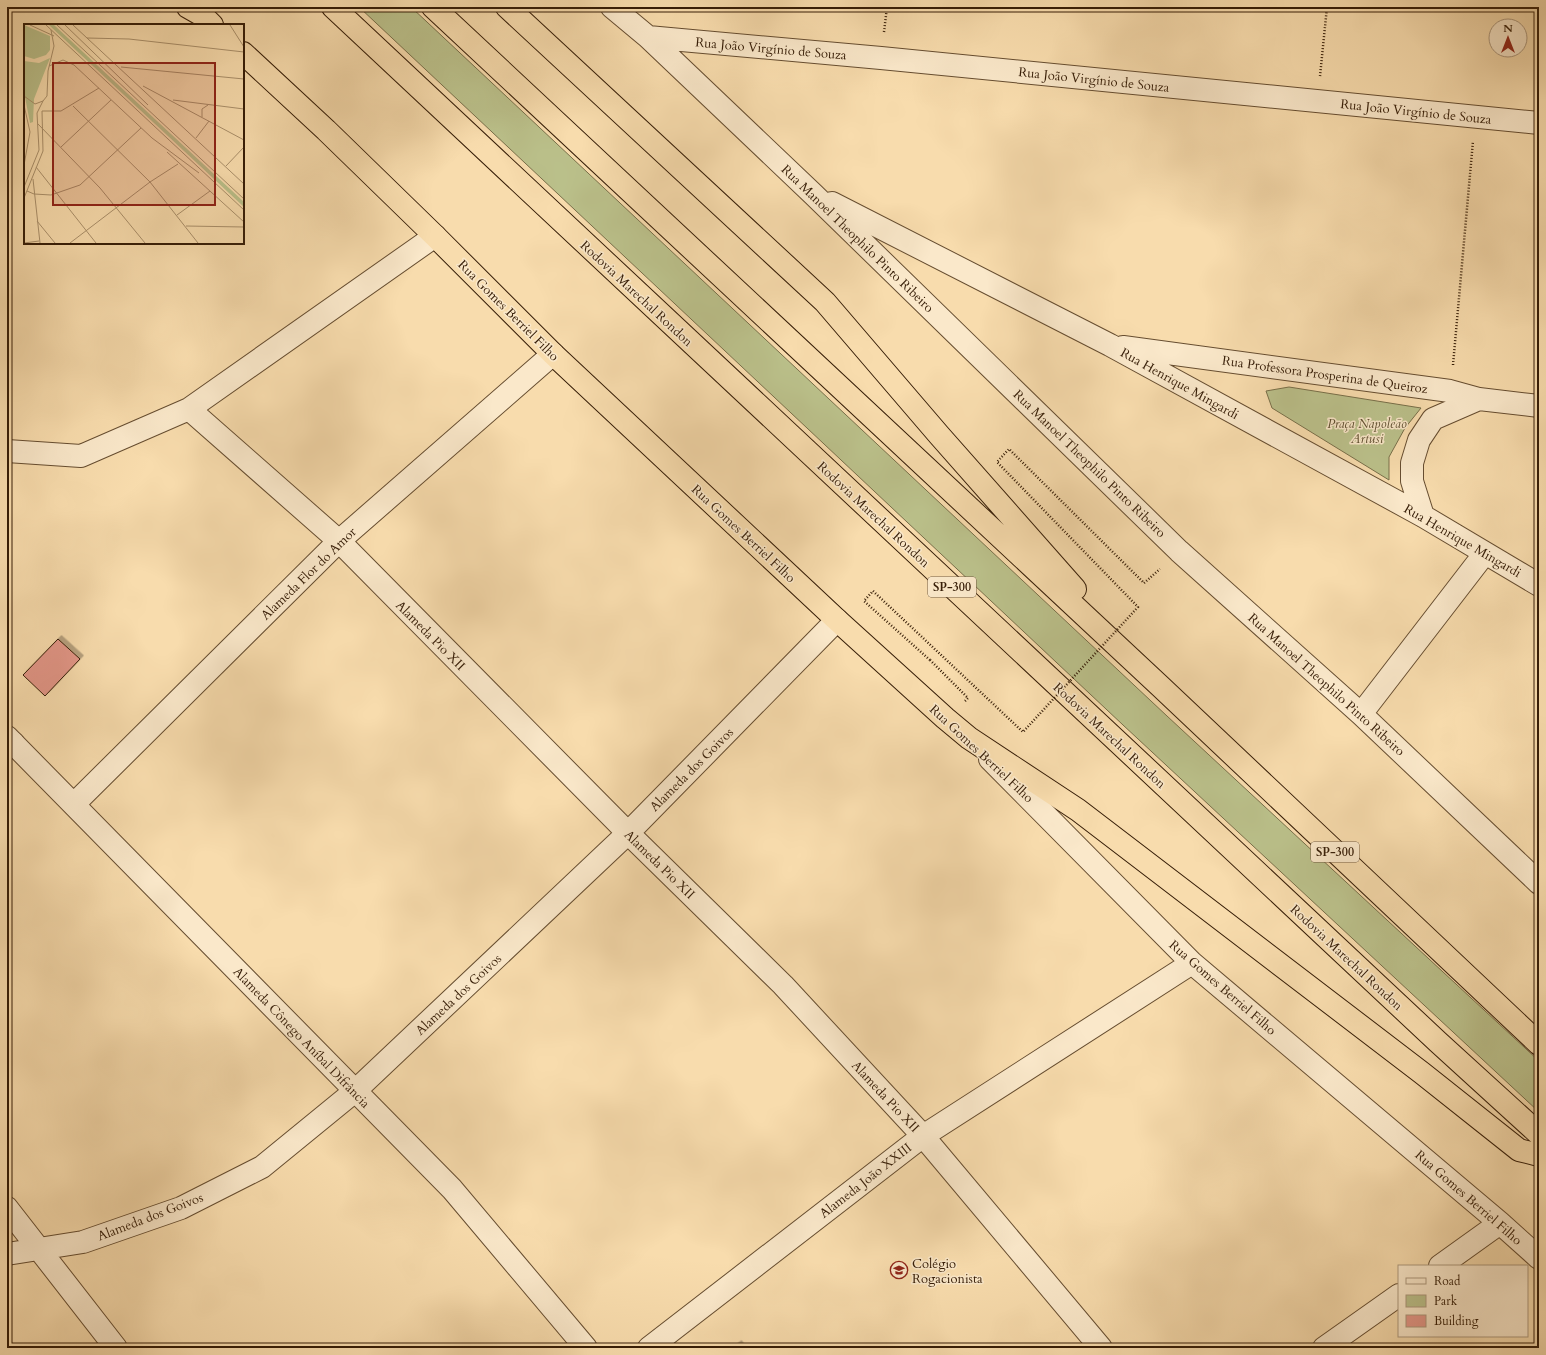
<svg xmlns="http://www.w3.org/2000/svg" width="1546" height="1355" font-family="Cardo,serif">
<defs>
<filter id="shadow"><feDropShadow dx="3.5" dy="-3.5" stdDeviation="0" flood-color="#0004"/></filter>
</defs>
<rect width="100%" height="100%" fill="#f8dcad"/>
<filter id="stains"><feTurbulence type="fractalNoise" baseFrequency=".005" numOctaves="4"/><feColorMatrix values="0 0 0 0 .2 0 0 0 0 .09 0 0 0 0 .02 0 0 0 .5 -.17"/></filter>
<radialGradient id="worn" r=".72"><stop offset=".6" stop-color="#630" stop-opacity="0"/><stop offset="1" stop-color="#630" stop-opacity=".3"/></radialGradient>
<!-- green -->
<path fill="#bbc18b" stroke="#786f49" d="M359 7H411L1167 716 1539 1061V1112L1123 725Z
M1289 387 1421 408 1405 428 1389 457V480L1272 408 1266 391Z"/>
<!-- building -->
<path fill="#e49789" stroke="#361d07" filter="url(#shadow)" d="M58 639 80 659 45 696 23 675Z
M738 1344 741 1348H733Z"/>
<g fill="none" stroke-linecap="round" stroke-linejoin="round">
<defs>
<path id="minor" d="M612 7 648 37 813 194 1179 551 1361 714 1539 883
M648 37 881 58 1539 123
M832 203 1110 345 1423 516 1539 585
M1123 347 1450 391 1479 399 1539 406
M189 409 339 541 628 833 783 985 923 1136 1101 1348
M7 451 81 456 189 409 435 236
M1423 516 1412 481V463L1419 440 1433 419 1479 399
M1361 714 1485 553
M7 737 452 1189 586 1348
M990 759 1192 963 1500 1223 1539 1258
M74 804 339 541 553 354
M7 1208 116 1348
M7 1254 83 1242 181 1208 262 1167 355 1091 628 833 837 620
M1440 1266 1500 1223
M649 1348 923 1136 1192 963
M1324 1348 1399 1295"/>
<path id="tertiary" d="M7 743H13"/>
<path id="trunk" d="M188 7 202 15 212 25
M243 53 326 130 435 236 553 354 837 620 945 718 969 738 1078 810 1422 1073 1519 1150 1539 1155"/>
<path id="motorway" d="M333 7 1118 742 1438 1042 1539 1134
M433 7 1160 686 1539 1044
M507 7 825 302 939 435 1075 589"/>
</defs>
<!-- minor casing -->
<use href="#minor" stroke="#664d30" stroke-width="24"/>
<!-- tertiary casing -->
<use href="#tertiary" stroke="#664d30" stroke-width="24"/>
<!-- trunk casing -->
<use href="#trunk" stroke="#361d07" stroke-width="24"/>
<!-- motorway casing -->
<use href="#motorway" stroke="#361d07" stroke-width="24"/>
<!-- path -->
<path stroke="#361d07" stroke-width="2.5" stroke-dasharray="1 2" stroke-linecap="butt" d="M884 32 887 7
M1320 76 1327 7
M1453 365 1473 141
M1144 583 1160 569
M930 660 968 698 965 701"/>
<!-- minor -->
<use href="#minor" stroke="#fae8ca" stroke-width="22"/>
<!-- tertiary -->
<use href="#tertiary" stroke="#fae8ca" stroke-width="22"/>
<!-- trunk -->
<use href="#trunk" stroke="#f8dcad" stroke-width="22"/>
<!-- motorway -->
<use href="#motorway" stroke="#f8dcad" stroke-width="22"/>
<!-- path-bridge -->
<path stroke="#361d07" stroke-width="2.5" stroke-dasharray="1 2" stroke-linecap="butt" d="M930 660 864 601 873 591 1023 732 1138 607 997 462 1009 449 1144 583"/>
</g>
<!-- icons -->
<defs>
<symbol id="school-ring" viewBox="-11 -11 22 22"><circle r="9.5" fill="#fae8ca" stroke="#8f2418" stroke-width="1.5"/><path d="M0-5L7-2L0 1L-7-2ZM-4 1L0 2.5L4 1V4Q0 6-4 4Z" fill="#8f2418"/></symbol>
</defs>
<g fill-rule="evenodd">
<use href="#school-ring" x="889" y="1260" width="20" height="20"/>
</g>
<g text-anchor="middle" stroke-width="3" stroke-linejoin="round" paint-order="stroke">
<!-- shield labels -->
<g fill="#fae8ca" stroke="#715a42" stroke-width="1">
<rect x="928" y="577" width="48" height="20" rx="3"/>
<rect x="1311" y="842" width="48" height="20" rx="3"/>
</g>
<g font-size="12" font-weight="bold" fill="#361d07">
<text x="952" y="591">SP-300</text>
<text x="1335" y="856">SP-300</text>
</g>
<!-- street labels -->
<g font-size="13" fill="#361d07" stroke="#fae8ca">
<text transform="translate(771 48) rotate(5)" y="5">Rua João Virgínio de Souza</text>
<text transform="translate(1094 79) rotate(6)" y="5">Rua João Virgínio de Souza</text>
<text transform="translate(1416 111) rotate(6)" y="5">Rua João Virgínio de Souza</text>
<text transform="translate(858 238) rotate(44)" y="5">Rua Manoel Theophilo Pinto Ribeiro</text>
<text transform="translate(637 293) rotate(43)" y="5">Rodovia Marechal Rondon</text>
<text transform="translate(509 310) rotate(45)" y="5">Rua Gomes Berriel Filho</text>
<text transform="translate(1325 374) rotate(8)" y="5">Rua Professora Prosperina de Queiroz</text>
<text transform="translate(1180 383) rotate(29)" y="5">Rua Henrique Mingardi</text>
<text transform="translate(1090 463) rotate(44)" y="5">Rua Manoel Theophilo Pinto Ribeiro</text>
<text transform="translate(874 514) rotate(43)" y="5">Rodovia Marechal Rondon</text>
<text transform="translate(744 533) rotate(43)" y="5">Rua Gomes Berriel Filho</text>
<text transform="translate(1463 540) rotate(30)" y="5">Rua Henrique Mingardi</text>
<text transform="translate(308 573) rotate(-44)" y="5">Alameda Flor do Amor</text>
<text transform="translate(431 635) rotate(45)" y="5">Alameda Pio XII</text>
<text transform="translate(1327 684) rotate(42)" y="5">Rua Manoel Theophilo Pinto Ribeiro</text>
<text transform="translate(1110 735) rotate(43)" y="5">Rodovia Marechal Rondon</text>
<text transform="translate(982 753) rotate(43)" y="5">Rua Gomes Berriel Filho</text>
<text transform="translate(691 769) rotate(-45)" y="5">Alameda dos Goivos</text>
<text transform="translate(660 864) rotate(44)" y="5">Alameda Pio XII</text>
<text transform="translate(1347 957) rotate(43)" y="5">Rodovia Marechal Rondon</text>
<text transform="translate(1223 987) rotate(41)" y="5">Rua Gomes Berriel Filho</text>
<text transform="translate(458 994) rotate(-43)" y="5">Alameda dos Goivos</text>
<text transform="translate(302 1037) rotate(46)" y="5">Alameda Cônego Aníbal Difrância</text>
<text transform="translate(886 1096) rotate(47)" y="5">Alameda Pio XII</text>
<text transform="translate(865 1180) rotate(-38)" y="5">Alameda João XXIII</text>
<text transform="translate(1469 1197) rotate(41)" y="5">Rua Gomes Berriel Filho</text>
<text transform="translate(150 1216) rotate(-21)" y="5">Alameda dos Goivos</text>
</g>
<!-- park labels -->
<g font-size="13" font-style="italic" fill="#5e4e2f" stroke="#fae8ca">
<text x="1367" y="428">Praça Napoleão<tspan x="1367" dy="15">Artusi</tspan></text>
</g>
<!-- poi labels -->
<g font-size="13" fill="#361d07" stroke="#fae8ca" text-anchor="start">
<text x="912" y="1268">Colégio<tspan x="912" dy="15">Rogacionista</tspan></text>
</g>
</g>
<!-- overview -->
<g transform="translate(24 24)">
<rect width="220" height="220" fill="#f8dcad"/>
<path d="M0 1 26 12V26L22 31 10 35 0 32ZM25 1H30L220 178V183ZM26 34 10 75 9 98 6 99 0 68V37L15 39Z" fill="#bbc18b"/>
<path fill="none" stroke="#aa906b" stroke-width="1" d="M6 1 30 12M22 1 220 186M33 1 220 175M41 1 124 81M49 1 220 160M206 1 220 23M63 14 105 15 220 28M25 42 39 36 50 41 128 114 175 149M97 43 220 55M119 62 220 116M0 72 11 80 19 77 23 72 24 47 30 22 27 6M149 76 220 85M0 81 6 108 0 141M49 82 126 158 174 219M178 93V85L184 81M0 94V127M14 100 76 164 121 219M172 114 185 97M37 123 87 76M143 128 220 198M202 142 220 123M12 143 72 219M9 155 16 219M0 163 15 126 13 89 19 77M3 167 10 170 27 171 56 161 117 104M0 174 19 127 18 87H37L75 64M153 191 186 167M13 197 31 219M162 202 220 203M0 219 15 217M46 219 126 158 154 140"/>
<path fill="#8f2418" fill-opacity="0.15" stroke="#8f2418" stroke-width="2" d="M29 39H191V181H29Z"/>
<rect width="220" height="220" fill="none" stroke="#361d07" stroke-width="2"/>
</g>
<!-- margin -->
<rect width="1546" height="1355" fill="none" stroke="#f8dcad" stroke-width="24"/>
<rect x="8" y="8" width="1530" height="1339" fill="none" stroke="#361d07" stroke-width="2"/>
<rect x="12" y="12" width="1522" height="1331" fill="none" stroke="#361d07"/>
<!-- legend -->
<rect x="1398" y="1265" width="130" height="72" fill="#fae8ca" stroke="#ac977c"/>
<rect x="1406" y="1278" width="20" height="6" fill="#fae8ca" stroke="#ac977c"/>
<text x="1434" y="1285" font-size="12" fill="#361d07">Road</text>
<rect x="1406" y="1295" width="20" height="12" fill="#bbc18b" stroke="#ac977c"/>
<text x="1434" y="1305" font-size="12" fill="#361d07">Park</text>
<rect x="1406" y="1315" width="20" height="12" fill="#e49789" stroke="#ac977c"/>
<text x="1434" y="1325" font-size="12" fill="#361d07">Building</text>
<!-- north arrow -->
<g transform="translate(1508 38)"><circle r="19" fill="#fae8ca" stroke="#ac977c"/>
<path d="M0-3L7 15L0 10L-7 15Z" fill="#8f2418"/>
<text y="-6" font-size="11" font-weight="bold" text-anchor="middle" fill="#361d07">N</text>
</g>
<rect width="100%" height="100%" filter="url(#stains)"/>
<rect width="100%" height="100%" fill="url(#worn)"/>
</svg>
